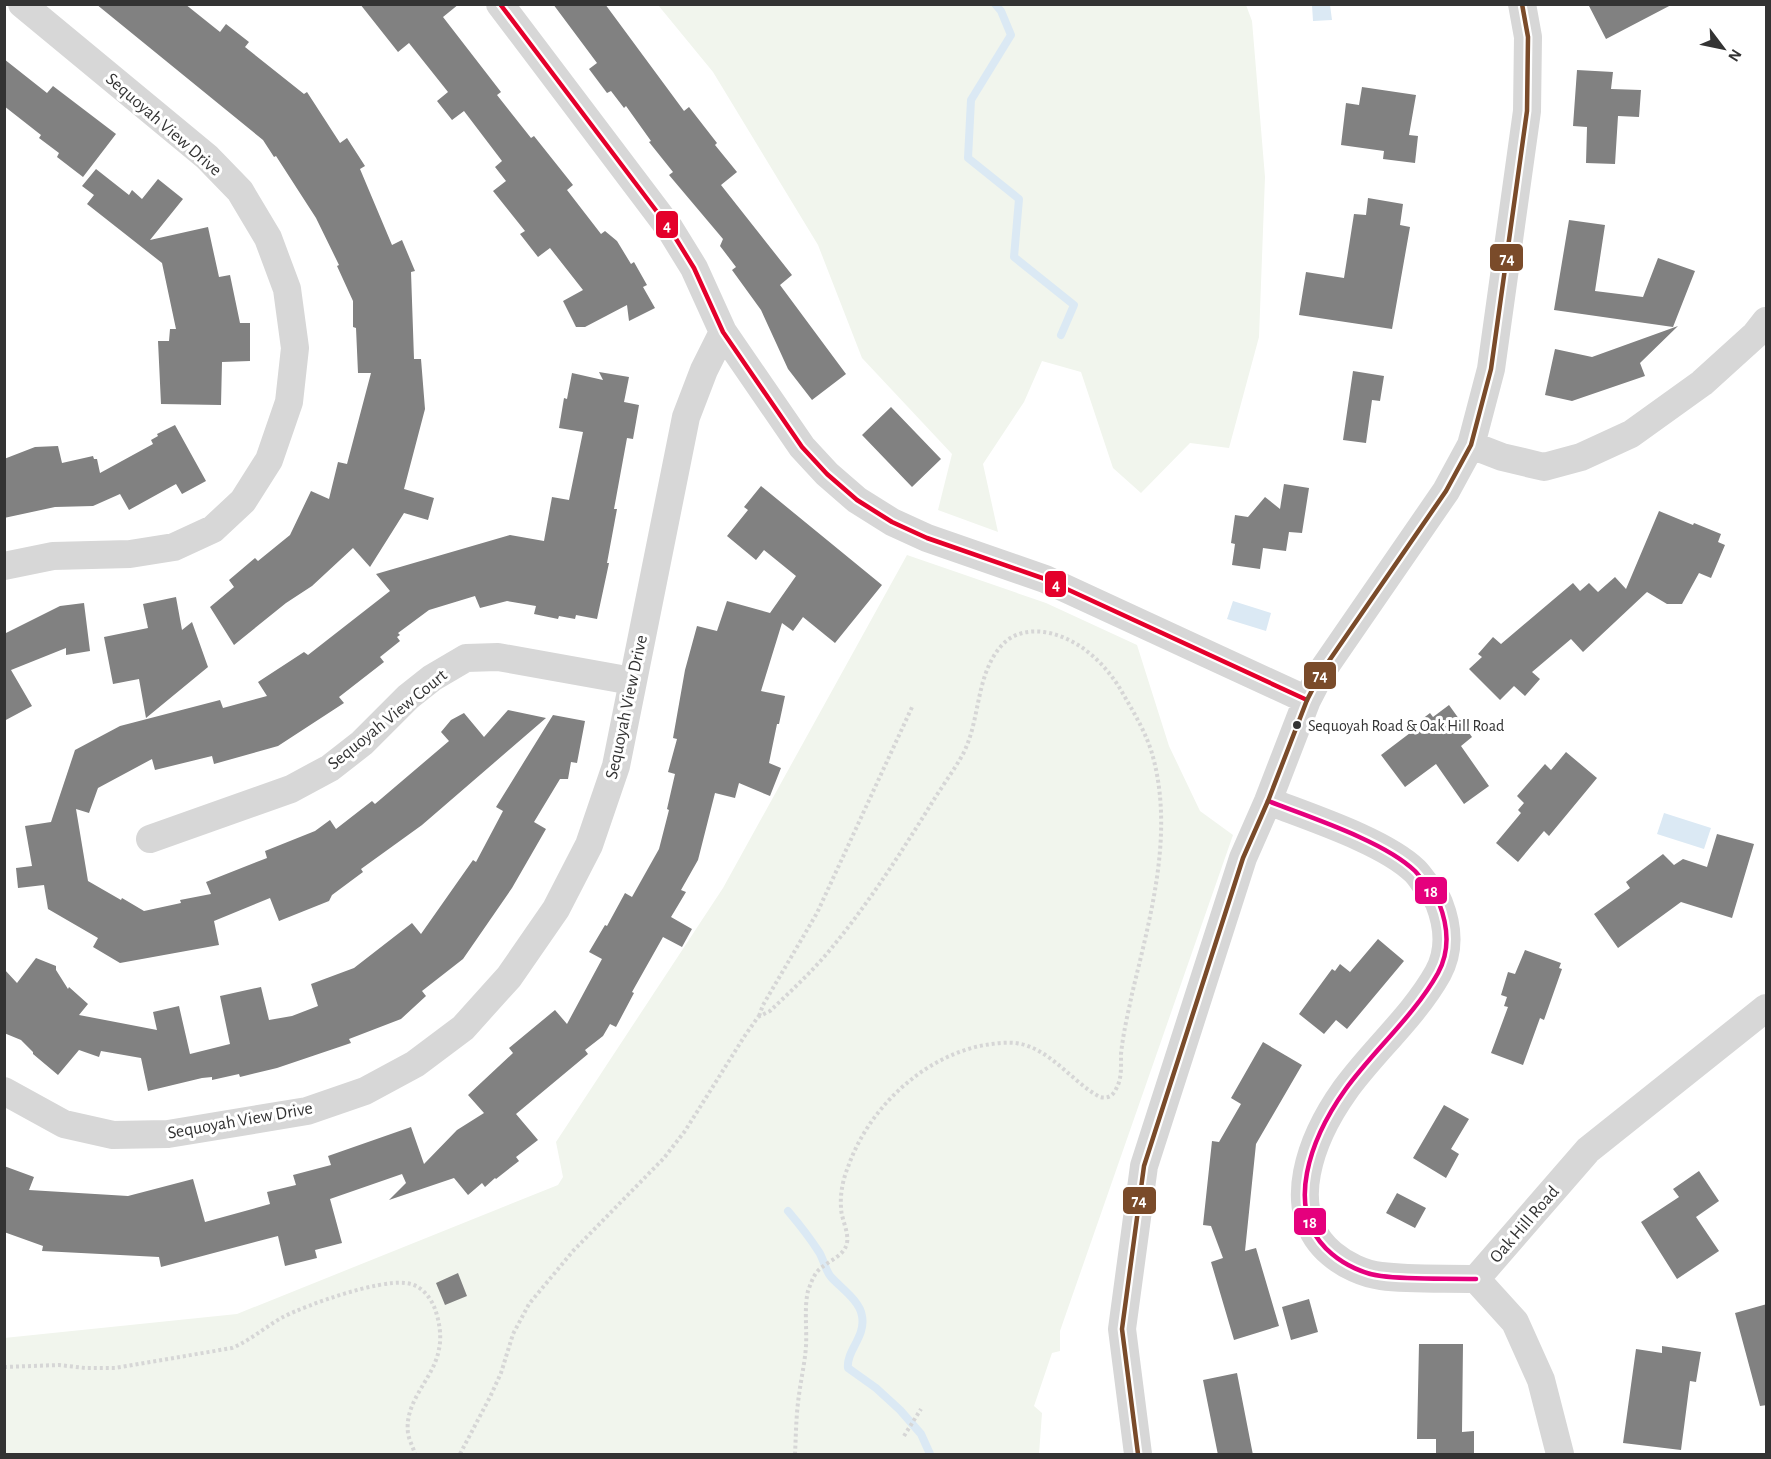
<svg xmlns="http://www.w3.org/2000/svg" width="1771" height="1459" font-family="'Alegreya Sans',sans-serif">
<rect width="100%" height="100%" fill="#fff"/>
<!-- green -->
<path fill="#f1f5ed" d="M658 5H1246L1252 21 1265 177 1259 337 1229 448 1190 443 1141 493 1113 468 1081 372 1042 361 1024 402 983 464 998 532 938 510 952 454 862 358 818 245 713 72Z
M907 555 1046 603 1137 645 1169 746 1200 811 1233 835 1060 1331V1351L1052 1353 1034 1406 1042 1413 1039 1454H5L4 1338 237 1314 558 1185 563 1177 556 1142 723 888Z"/>
<!-- water -->
<path fill="#dbe9f4" d="M1312 5H1330L1332 20 1313 21Z
M1233 601 1271 613 1266 631 1227 619Z
M1664 813 1711 828 1704 849 1657 834Z"/>
<g fill="none" stroke-linecap="round" stroke-linejoin="round">
<!-- stream -->
<path stroke="#dbe9f4" stroke-width="8" d="M995 4 1001 11 1011 35 971 100 968 158 1019 199 1014 257 1074 305 1061 335
M788 1211C799 1224 810 1238 819 1252 824 1260 825 1270 831 1277 841 1288 860 1301 862 1316 866 1337 846 1351 848 1368L876 1388 900 1410 921 1434 930 1454"/>
</g>
<!-- building -->
<path fill="#818181" d="M96 4H185L220 32 226 24 249 42 245 47 304 94 307 92 340 143 347 138 365 166 360 169 392 245 402 240 415 271 411 272 414 359H421L425 409 404 489 434 498 428 520 404 513 370 567 353 548 312 586 286 603 234 645 210 607 234 587 229 580 255 558 258 561 290 535 311 491 329 499 338 462 347 464 371 373H358L356 328 353 327V301L337 266 339 265 316 218 276 156 274 157 263 140Z
M360 4H459L443 17 501 92 497 95 531 138 534 136 573 185 567 190 601 234 605 231 617 241 631 264 634 262 647 285 643 287 655 308 629 321 627 305 585 327H576L563 301 583 290 550 248 538 257 520 234 525 231 493 191 506 181 495 167 502 161 464 111 452 120 437 101 448 92 409 43 398 52Z
M553 4H605L684 111 689 107 717 143 715 145 737 172 721 185 792 275 780 285 846 374 812 400 788 369 761 310 732 270 736 267 720 246 723 239 669 175 673 172 649 142 651 141 626 106 624 108 611 91 607 93 589 69 597 63Z
M1588 4H1673L1606 39Z
M4 59 47 93 53 86 116 134 83 177 57 157 59 153 39 138 41 135 4 106Z
M1577 70 1613 72 1611 89 1641 90 1639 117 1618 116 1615 164 1586 163 1587 127 1573 126Z
M1362 87 1416 95 1409 135 1418 136 1415 163 1383 159 1384 151 1341 145 1346 103 1359 105Z
M96 169 129 195 132 190 142 199 158 179 183 199 150 240 208 227 219 277 230 275 240 323H250V361L222 362 221 405 161 404 158 341H169L170 329H176L162 263 87 204 94 195 82 186Z
M1368 198 1403 204 1400 225 1410 227 1392 329 1299 315 1306 272 1344 278 1354 214 1366 215Z
M1569 220 1605 225 1595 291 1643 297 1658 258 1695 271 1673 327 1554 310Z
M1678 326 1640 363 1645 376 1572 401 1545 395 1555 349 1592 357Z
M1353 371 1384 376 1380 401 1372 400 1366 443 1343 440Z
M599 372 629 377 624 402 639 405 633 439 627 438 614 509H617L607 563H609L597 619 576 615 575 619 559 616 558 619 534 614 536 606 507 601 480 608 475 596 429 610 398 633 400 635 397 637 400 641 380 657 384 662 339 697 344 703 278 746 214 764 212 756 155 770 152 759 98 788 89 813 76 809 88 881 121 900 122 898 144 911 181 903 180 900 211 894 206 882 267 858 265 851 315 831 330 820 336 829 372 801 375 804 449 741 441 732 451 720 464 713 484 737 508 710 546 718 422 825 361 869 363 872 332 895 329 901 279 921 270 898 214 921 219 945 120 963 93 947 98 938 48 909 44 885 18 888 16 868 32 866 25 826 51 822 75 750 120 726 220 700 223 708 267 696 258 682 304 652 308 655 390 591 376 574 510 535 544 541 552 497 569 500 583 432 559 428 564 398 567 399 572 373 603 380Z
M891 407 941 459 912 487 862 435Z
M175 425 206 481 182 494 176 484 129 510 120 494 93 506 55 507 4 518V459L35 447 58 446 62 463 93 456 94 459H97L100 473 153 444 151 440 158 436 157 434Z
M1284 484 1309 488 1302 533 1289 532 1286 551 1263 548 1260 569 1232 565 1235 544 1231 543 1235 515 1248 517 1265 497 1280 509Z
M761 486 882 585 835 643 803 617 793 631 782 623 761 691 785 696 779 724H777L769 763 781 768 770 796 739 783 735 798 715 793 698 860 681 890 686 892 671 917 692 929 682 947 663 937 632 992 634 993 616 1027 610 1024 603 1036 585 1050 588 1054 516 1114 538 1140 516 1157 519 1161 496 1179 495 1178 485 1187 482 1183 468 1195 454 1178 389 1200 406 1183 402 1174 330 1199 342 1243 315 1250 317 1258 285 1266 278 1236 161 1267 159 1257 42 1251 43 1246 4 1232V1166L34 1177 29 1190 128 1196 193 1179 205 1222 270 1204 267 1192 296 1185 293 1175 331 1165 328 1156 411 1127 424 1164 457 1130 484 1113 468 1095 513 1053 509 1048 555 1010 567 1024 602 959 589 952 605 925 607 926 625 893 632 897 659 849 669 810 667 809 675 774 668 772 677 739 673 738 685 670 697 626 717 631 727 601 770 613 796 576 764 550 756 560 727 536 748 510 744 507Z
M1659 511 1693 525 1694 523 1721 534 1718 542 1725 545 1711 578 1699 573 1682 604H1667L1647 592 1583 652 1571 639 1532 672 1540 679 1525 696 1514 686 1500 700 1469 669 1482 657 1478 654 1493 637 1501 644 1573 583 1580 591 1589 583 1598 592 1615 577 1626 589Z
M176 597 182 630 192 622 208 667 146 718 139 679 113 684 104 637 148 628 143 604Z
M84 603 90 651 66 655V648L11 670 32 706 4 721V634L60 606Z
M1449 705 1472 737 1461 746 1489 786 1464 804 1436 764 1405 787 1381 755 1410 733 1408 730 1430 713 1433 717Z
M553 715 585 721 577 763 571 762 568 779H560L534 822 546 829 512 888 463 959 422 991 426 996 401 1019 349 1039 351 1043 277 1068 240 1077 239 1074 212 1080V1077L202 1078 148 1091 141 1058 101 1051 99 1057 79 1050 58 1075 33 1054V1052L21 1040 4 1033V969L17 983 36 958 56 966V970L68 989 69 987 88 1004 79 1015 157 1030 153 1012 179 1006 190 1054 230 1044 220 996 261 987 269 1020 292 1016 318 1006 311 984 354 968 412 923 421 934 473 860 476 862 503 811 496 807Z
M1566 752 1597 778 1549 836 1544 831 1518 862 1496 843 1521 813 1518 810 1524 803 1517 796 1545 764 1551 770Z
M1717 834 1754 844 1732 918 1681 902 1618 948 1594 914 1630 888 1626 882 1663 854 1674 865 1683 859 1707 867Z
M1378 939 1404 961 1347 1029 1336 1020 1324 1034 1299 1014 1332 969 1335 971 1340 964 1350 972Z
M1525 950 1561 963 1559 968 1562 969 1544 1020 1540 1018 1523 1065 1491 1053 1508 1007 1504 1006 1507 997 1501 995 1508 972 1515 974Z
M1263 1042 1302 1065 1256 1144 1245 1251 1256 1248 1279 1326 1234 1340 1211 1262 1223 1258 1211 1226 1203 1225 1212 1141 1219 1142 1241 1104 1231 1098Z
M1444 1105 1469 1119 1451 1149 1459 1154 1446 1178 1413 1158Z
M1699 1171 1719 1201 1696 1217 1719 1251 1677 1279 1641 1222 1679 1197 1673 1189Z
M1397 1193 1426 1208 1415 1228 1386 1213Z
M458 1273 467 1296 445 1305 436 1283Z
M1309 1299 1318 1332 1291 1340 1282 1307Z
M1767 1304V1405L1760 1406 1735 1313Z
M1419 1344H1463L1462 1432 1474 1431V1455H1436V1439H1417Z
M1662 1346 1701 1352 1696 1382 1690 1381 1681 1450 1623 1443 1636 1349 1662 1353Z
M1237 1373 1253 1455H1218L1203 1380Z"/>
<g fill="none" stroke-linecap="round" stroke-linejoin="round">
<!-- path -->
<path stroke="#d6d6d6" stroke-width="4" stroke-dasharray="3 3" stroke-linecap="butt" d="M759 1016 763 1005 817 913 913 705
M4 1367 59 1365 85 1368H115L232 1348C251 1340 265 1327 283 1317 309 1304 377 1280 405 1283 420 1284 430 1296 435 1309 439 1320 442 1336 439 1349 434 1379 404 1400 408 1433 409 1440 413 1447 415 1454
M904 1436 921 1409
M460 1454 490 1397 501 1373 513 1334 529 1304 573 1251 664 1158 685 1131 744 1037 758 1017 770 1011C792 990 815 969 834 945 870 901 900 854 930 806 940 789 953 772 963 754 981 719 975 675 1002 645 1013 633 1029 630 1044 632 1078 637 1106 664 1122 692 1134 713 1147 734 1153 757 1174 835 1150 918 1132 994 1128 1013 1123 1034 1121 1054 1121 1066 1122 1079 1116 1089 1113 1096 1107 1099 1100 1097 1074 1083 1054 1054 1025 1045 1012 1041 998 1043 985 1045 923 1056 868 1109 848 1167 843 1179 840 1194 841 1207 841 1219 849 1231 847 1243 844 1256 830 1260 821 1268 814 1273 811 1283 808 1291 804 1308 807 1328 806 1346 805 1362 801 1379 799 1395 796 1415 796 1435 795 1454"/>
<!-- street -->
<path stroke="#d7d7d7" stroke-width="28" d="M500 4 670 229 694 268 723 332 802 447 827 474 857 500 892 522 927 538 1045 579 1307 700
M1471 445 1502 457 1544 467 1581 457 1631 434 1702 383 1755 335 1766 321
M4 566 53 556 130 554 174 547 213 529 243 501 269 460 289 402 295 348 287 289 268 238 240 191 207 157 22 4
M1268 801C1309 817 1384 841 1415 871 1420 876 1424 883 1429 889 1433 893 1437 898 1439 903 1448 926 1450 951 1438 973 1414 1016 1373 1051 1345 1090 1313 1135 1280 1211 1332 1254 1345 1265 1364 1274 1381 1276 1412 1280 1445 1278 1476 1279
M150 839 291 789 330 768 362 743 408 697 432 678 466 658 498 657 632 681
M4 1091 64 1124 113 1135 168 1134 307 1111 365 1091 415 1064 463 1028 509 977 556 909 589 845 616 766 686 417 704 370 723 332
M1476 1279 1588 1150 1766 1008
M1476 1279 1515 1322 1541 1380 1560 1454
M1138 1454 1122 1329 1144 1166 1243 858 1268 801 1307 700 1322 671 1446 491 1471 445 1491 369 1527 111 1528 37 1522 4"/>
<defs>
<path id="bus-1" d="M500 4 670 229 694 268 723 332 802 447 827 474 857 500 892 522 927 538 1045 579 1307 700"/>
<path id="bus-2" d="M1268 801C1309 817 1384 841 1415 871 1420 876 1424 883 1429 889 1433 893 1437 898 1439 903 1448 926 1450 951 1438 973 1414 1016 1373 1051 1345 1090 1313 1135 1280 1211 1332 1254 1345 1265 1364 1274 1381 1276 1412 1280 1445 1278 1476 1279"/>
<path id="bus-3" d="M1138 1454 1122 1329 1144 1166 1243 858 1268 801 1307 700 1322 671 1446 491 1471 445 1491 369 1527 111 1528 37 1522 4"/>
</defs>
<!-- bus-1 casing -->
<use href="#bus-1" stroke="#fff" stroke-width="9"/>
<!-- bus-2 casing -->
<use href="#bus-2" stroke="#fff" stroke-width="9"/>
<!-- bus-3 casing -->
<use href="#bus-3" stroke="#fff" stroke-width="9"/>
<!-- bus-1 -->
<use href="#bus-1" stroke="#e4002b" stroke-width="4.5"/>
<!-- bus-2 -->
<use href="#bus-2" stroke="#e5007d" stroke-width="4.5"/>
<!-- bus-3 -->
<use href="#bus-3" stroke="#7a4b2a" stroke-width="4.5"/>
</g>
<!-- markers -->
<circle fill="#333" stroke="#fff" stroke-width="2" cx="1297" cy="725" r="5"/>
<g text-anchor="middle" stroke-width="6" stroke-linejoin="round" paint-order="stroke">
<!-- bus labels -->
<g font-size="16" fill="#333" stroke="#fff" text-anchor="start">
<text x="1308" y="731">Sequoyah Road &amp; Oak Hill Road</text>
</g>
<!-- street labels -->
<g font-size="18" fill="#333" stroke="#fff">
<text transform="translate(164 124) rotate(41)" y="6">Sequoyah View Drive</text>
<text transform="translate(626 707) rotate(-78)" y="6">Sequoyah View Drive</text>
<text transform="translate(387 719) rotate(-39)" y="6">Sequoyah View Court</text>
<text transform="translate(240 1120) rotate(-10)" y="6">Sequoyah View Drive</text>
<text transform="translate(1524 1224) rotate(-49)" y="6">Oak Hill Road</text>
</g>
</g>
<g stroke="#fff" stroke-width="2">
<rect x="655" y="210" width="24" height="29" rx="6" fill="#e4002b"/>
<rect x="1489" y="243" width="35" height="29" rx="6" fill="#7a4b2a"/>
<rect x="1044" y="570" width="23" height="28" rx="6" fill="#e4002b"/>
<rect x="1303" y="661" width="34" height="29" rx="6" fill="#7a4b2a"/>
<rect x="1414" y="876" width="34" height="29" rx="6" fill="#e5007d"/>
<rect x="1122" y="1186" width="35" height="29" rx="6" fill="#7a4b2a"/>
<rect x="1293" y="1207" width="34" height="29" rx="6" fill="#e5007d"/>
</g>
<g font-size="16" text-anchor="middle" font-weight="bold" fill="#fff">
<text x="667" y="231">4</text>
<text x="1507" y="264">74</text>
<text x="1056" y="590">4</text>
<text x="1320" y="681">74</text>
<text x="1431" y="897">18</text>
<text x="1139" y="1206">74</text>
<text x="1310" y="1228">18</text>
</g>
<!-- border -->
<rect width="1771" height="1459" fill="none" stroke="#333333" stroke-width="12"/>
<!-- north arrow -->
<g transform="translate(1723 48) rotate(122)" stroke="#ffffff" stroke-width="4.5" paint-order="stroke">
<path d="M0-4.5L10 22L0 15L-10 22Z" fill="#333333"/>
<text y="-9" font-size="16" font-weight="bold" text-anchor="middle" fill="#333333">N</text>
</g>
</svg>
